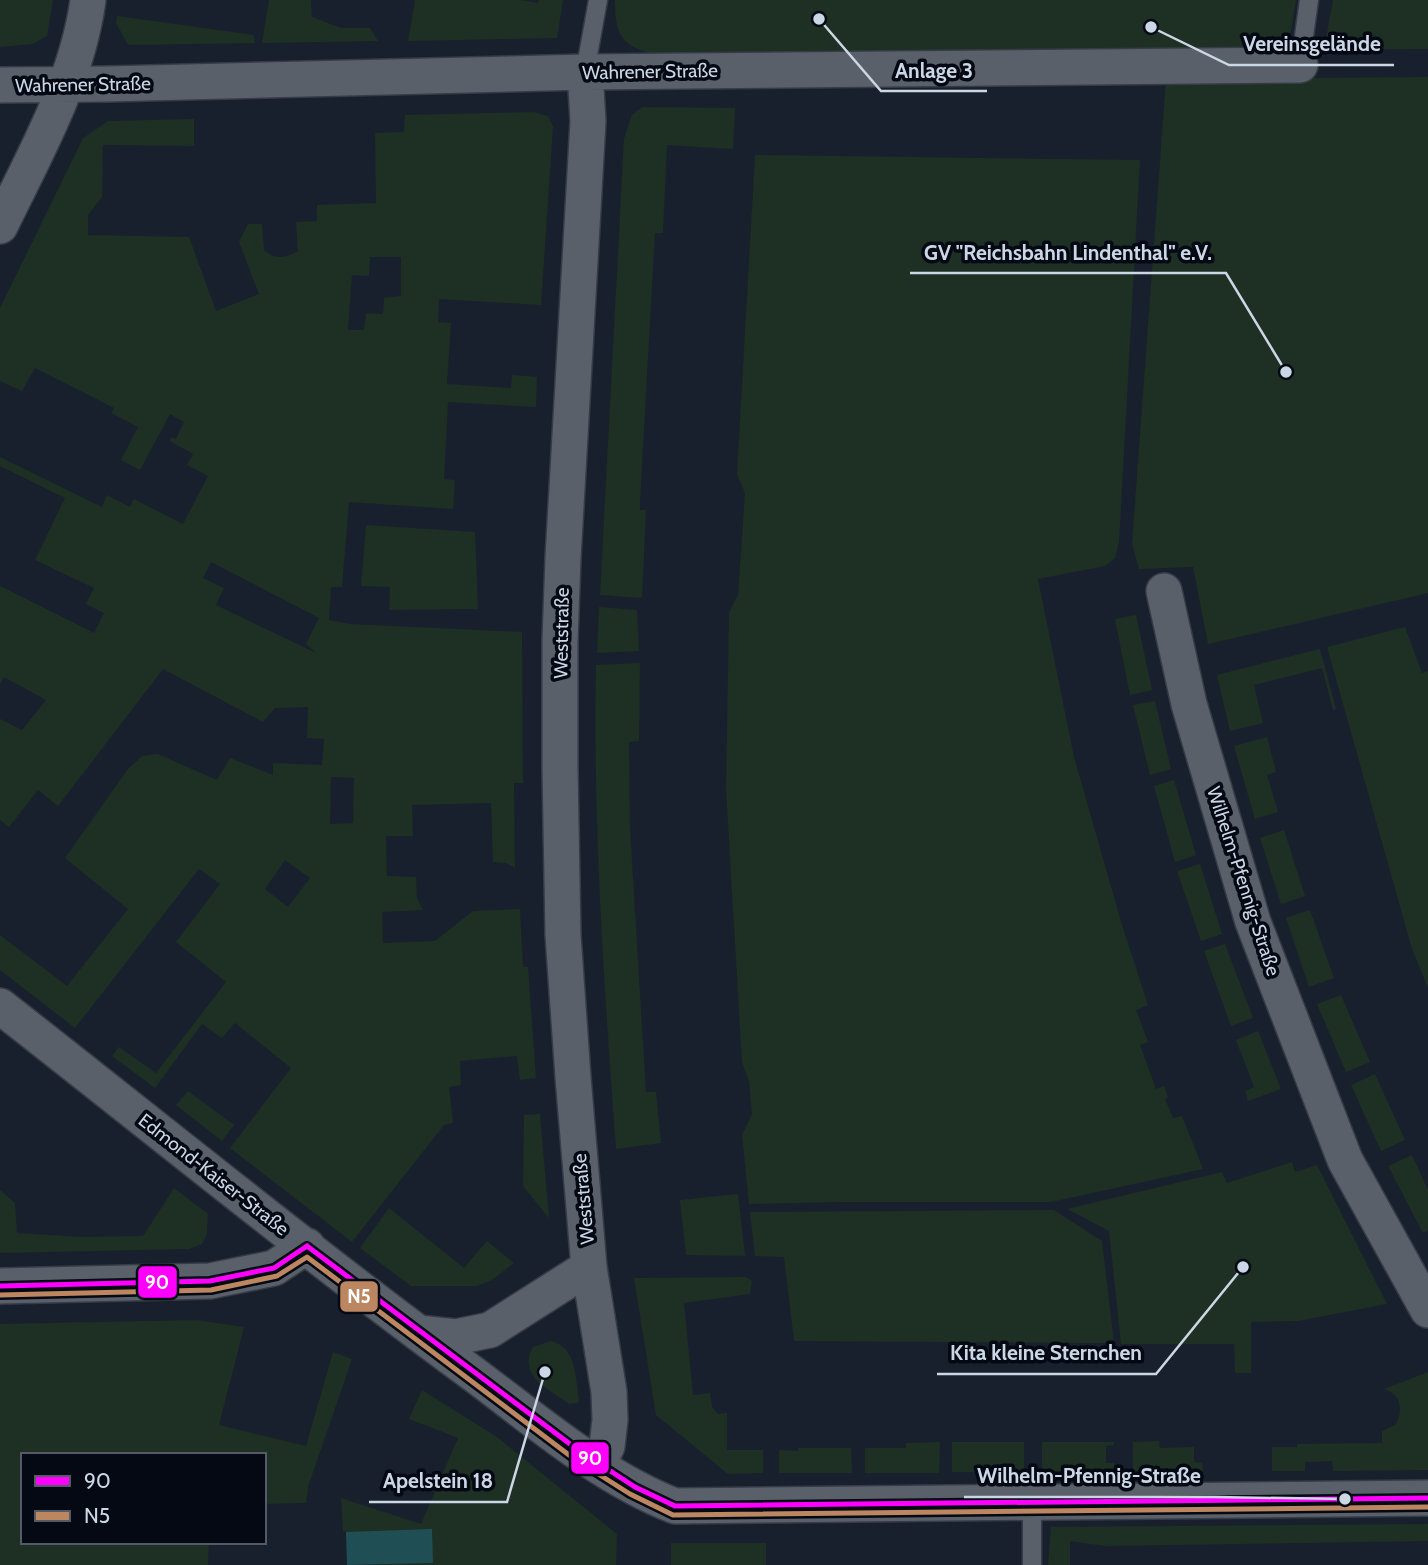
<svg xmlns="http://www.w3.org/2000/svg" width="1428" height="1565" font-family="Cabin,sans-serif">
<rect width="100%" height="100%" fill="#18202d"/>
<!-- green -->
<path fill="#1d3023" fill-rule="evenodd" d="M0 0H53L47 36 33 44 0 47Z
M269 0H311L312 17 341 28H370L378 41 262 43Z
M413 0H519L538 3 539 0H563L557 38 408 41 415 1Z
M615 0H1296L1287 54 671 58C631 49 614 46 615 0Z
M1333 0H1428V49L1324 50Z
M117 16 254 35 255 43 128 45 116 23Z
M1428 77V593L1208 644 1193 567 1139 569 1132 544 1166 79Z
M642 107 735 108 733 149 667 145 663 233H655L640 502V510H646L642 598 600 595 624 139 632 115Z
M534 112 548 116 553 127 541 305 439 299 438 322 451 323 447 384 511 388 512 375 537 377 536 407 448 402 444 479 455 480 453 509 349 502 342 587H331L329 620 350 624 522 632 523 783H514L515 868 506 863 493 862 491 803 412 805 413 836H386L387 876 416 877 417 898 423 910 382 912 383 943 435 941 473 911 520 909 523 967H528L536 1078 520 1080 517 1056 460 1061 461 1085 449 1087 453 1123 444 1125 352 1242 230 1148 291 1068 235 1023 222 1038 202 1024 155 1088 112 1056 119 1047 156 1073 226 982 176 942 220 884 199 869 75 1028 0 970V935L67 986 128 909 65 858 128 769 142 756 158 754 217 780 230 758 273 775V763L322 765 324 739 307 738 308 707 275 708 263 722 163 669 58 806 38 790 9 827 0 820V719L22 730 46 700 4 677 0 684V586L94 633 104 613 86 604 94 588 35 560 65 498 0 466V457L102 507 107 495 130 507 134 499 183 524 208 476 187 465 193 454 170 441 171 437 176 439 184 422 170 414 140 470 121 460 138 427 111 413 114 408 35 368 22 391 0 381V308L83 138 108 121 194 119V146L103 145 102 197 88 215V235L189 237 216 311 259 294 239 242 248 224H262L264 250C274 260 287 258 298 251L296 222 317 221V205L376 203 375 133 404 132 405 115ZM370 257H401V296L384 298 383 314 366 313 364 330H348L352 275 369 276ZM211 562 319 618 306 644 316 653 216 605 224 588 203 578ZM331 777 354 778 353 823 330 824ZM285 860 310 878 288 907 265 889Z
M755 155 1140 160 1119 542 1115 558 1105 566 1038 579 1074 757 1122 925 1148 1005 1136 1010 1148 1042 1140 1045 1156 1089 1164 1086 1168 1097 1165 1099 1173 1118 1182 1116 1203 1169 1051 1202H840L749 1204 742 1135 752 1114 749 1082 742 1062 726 790 729 613 738 595 745 493 737 474Z
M366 525 475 532 478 609 389 610 390 587 361 586Z
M599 607 637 610 639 651 597 653Z
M1136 615 1152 690 1130 695 1115 619Z
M1405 627 1422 673 1428 671V988L1412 949 1327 647Z
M1320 649 1336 709 1333 710 1322 668 1254 685 1263 723 1230 731 1217 675Z
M640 663 639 741 629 742 630 829 646 1092H656L661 1143 616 1149C604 987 593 827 596 665Z
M1155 701 1171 769 1150 775 1133 705Z
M1267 737 1276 772 1267 775 1278 812 1255 819 1234 746Z
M1174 780 1196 855 1175 862 1154 786Z
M1284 830 1305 896 1281 904 1260 838Z
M1200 864 1222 934 1201 941 1177 871Z
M1310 910 1334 978 1309 987 1286 918Z
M1225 944 1253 1018 1231 1026 1204 951Z
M1341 995 1370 1062 1346 1072 1317 1004Z
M1258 1031 1281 1089 1248 1101 1245 1091 1254 1087 1236 1040Z
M1375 1074 1405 1140 1381 1151 1351 1085Z
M188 1091 234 1125 222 1141 176 1105Z
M540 1114 549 1218 523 1186 524 1115Z
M1412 1155 1428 1190V1230L1423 1233 1388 1166Z
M1292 1162 1295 1172 1317 1165 1387 1304 1298 1321 1251 1322V1373H1235L1234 1344H1121L1109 1231 1067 1209 1222 1172 1227 1183Z
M174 1188 208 1214 207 1234 202 1244 189 1249 0 1253V1190L15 1203 17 1233 82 1237 143 1236Z
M738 1194 745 1256 686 1255 680 1200Z
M389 1208 464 1268 487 1241 514 1263 492 1280 477 1286H411L360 1248Z
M1054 1210 1102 1241 1114 1343 794 1341 784 1257 755 1256 750 1212Z
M746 1277 752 1281 750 1294 684 1303 693 1395 710 1393 712 1407 718 1414 727 1413V1450H763V1473L728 1474 656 1415 634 1278Z
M196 1320 244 1327 219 1425 306 1446 333 1352 352 1359 308 1487 306 1503 264 1504V1455H23V1542H209L208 1565H0V1324Z
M551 1341C577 1348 575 1376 579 1399L578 1403 569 1404C549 1389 517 1376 533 1347Z
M1428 1372V1470L1333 1471 1332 1461 1305 1462V1471H1272V1447H1297V1444L1382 1443V1431L1395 1425C1404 1412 1401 1393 1384 1389Z
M422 1390 497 1437 617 1534 616 1565H355L432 1563 343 1531 341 1498 421 1524 458 1438 409 1419Z
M1159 1441 1160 1448 1194 1447V1462L1202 1463 1203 1471 1133 1472V1442Z
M940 1442 939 1473H865V1448H906V1443Z
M952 1442H1024V1472H952Z
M1042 1442H1114V1445L1106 1446V1463H1114V1472H1042Z
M798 1448H851L852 1473H779V1450L798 1451Z
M1428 1524V1541L1105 1546 1070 1541V1565H1048L1051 1527Z
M671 1543H766V1565H671Z"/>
<!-- water -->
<path fill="#1f4f54" d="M432 1529 433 1563 347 1565 346 1532Z"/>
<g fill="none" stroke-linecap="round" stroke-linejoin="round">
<defs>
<path id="service" d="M1300 65 1309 0
M585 72 598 0
M1032 1565V1503"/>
<path id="minor" d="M585 72 588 121 563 558 560 640V768L563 935 573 1077 589 1267 609 1392 610 1420 607 1446 598 1465
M0 85 108 84 585 72 1300 65
M0 226C35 154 77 81 88 0
M1164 591 1189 704 1253 922 1345 1160 1428 1310
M0 1006C156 1128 309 1253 468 1370 533 1418 600 1477 675 1506L1428 1498
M0 1286 210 1281 274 1268 307 1246
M418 1333 456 1337 490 1330 589 1267"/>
</defs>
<!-- service casing -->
<use href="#service" stroke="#363c47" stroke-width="21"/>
<!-- minor casing -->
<use href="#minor" stroke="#363c47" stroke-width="38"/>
<!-- service -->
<use href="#service" stroke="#596069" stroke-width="18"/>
<!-- minor -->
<use href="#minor" stroke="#596069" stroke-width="35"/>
<defs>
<path id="bus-1" d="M307 1246 578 1450 635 1487 675 1506 1428 1498
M0 1286 210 1281 274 1268 307 1246"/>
<path id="bus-2" d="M0 1295 211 1290 277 1276 307 1257 573 1458 630 1494 673 1515 1428 1507"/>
</defs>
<!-- bus-1 casing -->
<use href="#bus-1" stroke="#040913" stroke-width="10"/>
<!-- bus-2 casing -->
<use href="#bus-2" stroke="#040913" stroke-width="10"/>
<!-- bus-1 -->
<use href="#bus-1" stroke="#f0f" stroke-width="5"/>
<!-- bus-2 -->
<use href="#bus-2" stroke="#bb8660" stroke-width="5"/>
</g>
<g text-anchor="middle" stroke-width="7" stroke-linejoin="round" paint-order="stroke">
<!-- street labels -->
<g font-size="19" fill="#ccd7e6" stroke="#040913">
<text transform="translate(650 71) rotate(-1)" y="7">Wahrener Straße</text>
<text transform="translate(83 84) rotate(-1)" y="7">Wahrener Straße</text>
<text transform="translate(561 633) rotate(-89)" y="7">Weststraße</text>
<text transform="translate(1244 881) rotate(72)" y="7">Wilhelm-Pfennig-Straße</text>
<text transform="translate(214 1174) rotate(38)" y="7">Edmond-Kaiser-Straße</text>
<text transform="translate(583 1199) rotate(-95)" y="7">Weststraße</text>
</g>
</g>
<!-- callouts -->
<path fill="none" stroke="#ccd7e6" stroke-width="2.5" d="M1151 27L1229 65H1394M819 19L881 91H987M1286 372L1226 273H910M1243 1267L1156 1374H937M1345 1499L1215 1497H964M545 1372L507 1502H369"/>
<g fill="#ccd7e6" stroke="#040913" stroke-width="2.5">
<circle cx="1151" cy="27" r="7"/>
<circle cx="819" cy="19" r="7"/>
<circle cx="1286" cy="372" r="7"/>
<circle cx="1243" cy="1267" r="7"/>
<circle cx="1345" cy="1499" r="7"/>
<circle cx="545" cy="1372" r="7"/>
</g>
<g font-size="21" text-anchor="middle" font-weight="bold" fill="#ccd7e6" stroke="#040913" stroke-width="7" stroke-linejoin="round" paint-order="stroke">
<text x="1312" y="51">Vereinsgelände</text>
<text x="934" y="78">Anlage 3</text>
<text x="1068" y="260">GV "Reichsbahn Lindenthal" e.V.</text>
<text x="1046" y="1360">Kita kleine Sternchen</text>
<text x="1089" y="1483">Wilhelm-Pfennig-Straße</text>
<text x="438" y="1488">Apelstein 18</text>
</g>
<g stroke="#040913" stroke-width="2.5">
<rect x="137" y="1265" width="41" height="34" rx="7" fill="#f0f"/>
<rect x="339" y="1280" width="40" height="33" rx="7" fill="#bb8660"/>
<rect x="570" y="1441" width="40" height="34" rx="7" fill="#f0f"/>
</g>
<g font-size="19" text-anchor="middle" font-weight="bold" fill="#fff">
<text x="157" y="1289">90</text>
<text x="359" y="1303">N5</text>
<text x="590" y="1465">90</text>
</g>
<!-- legend -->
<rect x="21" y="1453" width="245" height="91" fill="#040913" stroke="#545b67" stroke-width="2"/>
<rect x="35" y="1476" width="35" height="10" fill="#ff00ff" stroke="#545b67" stroke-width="2"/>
<text x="84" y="1488" font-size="21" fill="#ccd7e6">90</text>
<rect x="35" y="1511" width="35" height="10" fill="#bb8660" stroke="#545b67" stroke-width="2"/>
<text x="84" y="1523" font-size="21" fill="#ccd7e6">N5</text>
</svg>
